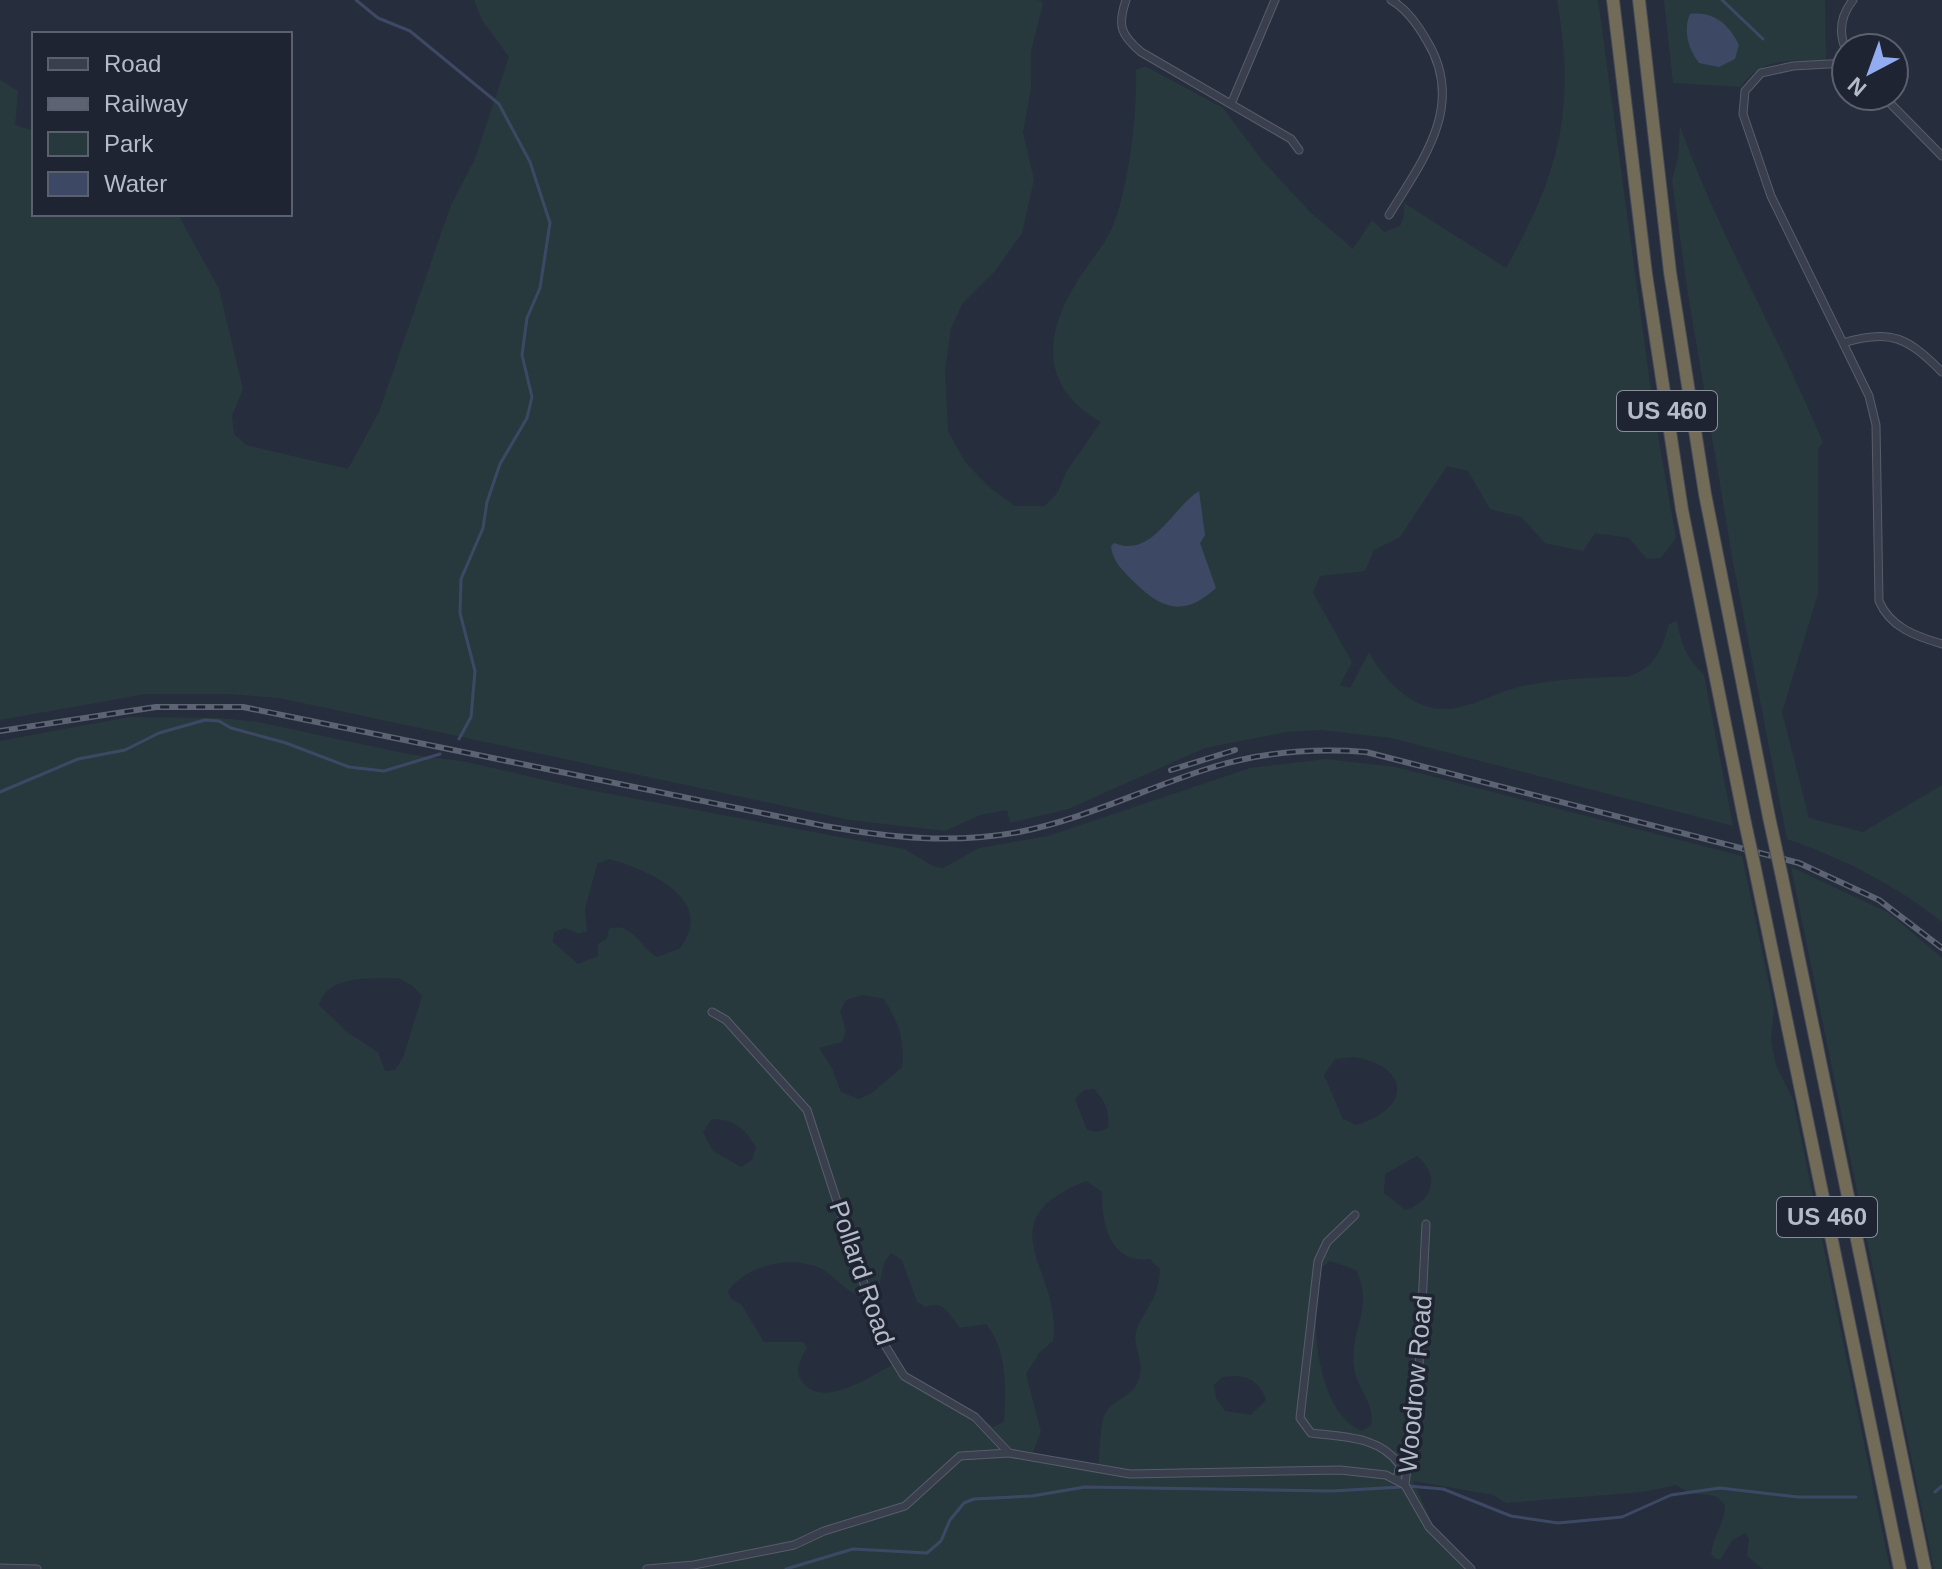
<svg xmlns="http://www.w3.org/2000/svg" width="1942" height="1569" font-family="Arial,sans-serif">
<rect width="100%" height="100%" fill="#262d3d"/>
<!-- green -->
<path fill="#28393e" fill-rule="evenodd" d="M474 0H1038L1043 3 1031 52V87L1023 132 1034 180 1022 233 995 271 963 303 951 328 945 371 948 431 965 462 990 488 1015 506H1045L1058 492 1066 472 1101 422C1040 387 1043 335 1078 280 1089 263 1103 247 1112 228 1128 192 1138 111 1136 70L1145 66 1223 108 1262 160 1309 211 1353 249 1372 220 1384 232 1400 226 1404 216V203L1506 268C1560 172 1576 108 1557 0H1598L1654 413 1676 538 1661 558 1647 559 1629 538 1595 533 1583 551 1545 543 1521 517 1490 509 1468 471 1447 466 1400 537 1374 550 1365 571 1320 576 1313 593 1352 662 1340 685 1350 688 1369 652C1385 683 1418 716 1457 708 1482 703 1503 689 1528 685 1560 679 1593 677 1627 677 1655 668 1662 650 1669 624L1677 621C1681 645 1687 658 1704 675L1733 826 1391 738 1320 730 1286 732 1205 748 1068 809 1010 823 1007 810 980 815 945 831 850 820 279 698 228 694H146L0 720V80L18 91 15 125 34 131V214H178L219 289 243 389 232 416 234 434 246 445 348 469 379 412 451 205 475 159 509 57 482 20Z
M1664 0H1825L1826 62C1794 60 1761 56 1741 87L1673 83Z
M1680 126C1720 238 1778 334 1823 443L1818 448V594L1782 712 1809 818 1863 832 1942 785V922C1894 884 1844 859 1787 839L1733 562 1688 294 1672 180 1678 157Z
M129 717 220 718 258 722 408 754 467 762 584 789 904 849 935 867 943 868 979 848 1048 836 1250 768 1326 759 1395 767 1742 856 1774 1008 1771 1041 1776 1066 1793 1099 1890 1569H1763L1747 1556 1749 1539 1745 1533 1732 1540 1721 1559H1716L1711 1554C1713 1537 1725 1522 1725 1505 1715 1492 1709 1496 1695 1494 1689 1493 1681 1488 1676 1485L1643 1492 1506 1503 1493 1495 1413 1481 1434 1527 1475 1569H0V741ZM609 859C646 869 719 899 679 949L657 957C638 946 633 921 609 929L607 939 598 944V956L578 964 553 942 554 932 565 928 579 934 587 931 585 909 597 864ZM398 978 413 986 422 996 403 1058 395 1070 385 1071 378 1052 348 1033 319 1005C327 974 372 979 398 978ZM863 995 884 999C898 1022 905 1039 902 1067L872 1093 859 1099 841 1092 832 1068 819 1048 842 1042 846 1031 840 1011 846 1000ZM1354 1057C1412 1067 1411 1109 1356 1125L1343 1119 1324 1075 1335 1059ZM1094 1089C1105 1101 1110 1111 1108 1128L1097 1132 1087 1130 1075 1099 1084 1090ZM712 1119C735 1119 744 1128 756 1147L752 1160 741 1167 713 1151 703 1132ZM1417 1156C1441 1175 1433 1202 1405 1210L1384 1193 1385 1174ZM1086 1181 1102 1192C1102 1225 1110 1264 1150 1259L1160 1269C1159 1296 1149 1304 1138 1326 1130 1344 1144 1357 1140 1375 1134 1400 1112 1397 1104 1416 1100 1426 1100 1453 1098 1466L1033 1452 1041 1432 1026 1374 1039 1353 1053 1341C1063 1269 982 1223 1086 1181ZM891 1253 902 1260 917 1302 926 1307C944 1299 949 1315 960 1328L986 1324C1008 1351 1006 1390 1004 1422L993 1427C963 1402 923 1392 898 1362 875 1373 825 1410 803 1383 793 1371 801 1359 807 1347L803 1342H764L741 1304 731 1299 728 1291C747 1265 790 1255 820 1268 834 1275 847 1293 861 1296L879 1288 884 1263ZM1330 1261 1356 1270C1375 1310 1349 1329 1354 1367 1356 1388 1376 1403 1371 1426L1362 1431C1328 1418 1316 1359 1316 1326 1316 1308 1319 1288 1320 1269ZM1235 1376C1252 1377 1261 1384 1266 1400L1251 1415 1225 1411 1216 1398 1214 1385 1222 1377Z
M1791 867 1889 913 1942 958V1569H1934Z"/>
<!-- water -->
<path fill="#3d4964" d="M1690 14C1713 11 1729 24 1739 45L1735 59 1719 67 1699 63C1688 49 1683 30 1690 14Z
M1199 491 1205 535 1200 543 1216 588C1184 617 1163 610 1134 582 1123 570 1113 563 1111 546L1114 543C1152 559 1172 508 1199 491Z"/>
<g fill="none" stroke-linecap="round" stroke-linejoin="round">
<!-- stream -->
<path stroke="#3d4964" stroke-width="3" d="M356 0 378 18 410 31 499 104 530 162 550 223 540 288 527 318 522 355 532 397 527 418 500 464 487 502 483 528 461 579 460 613 475 671 471 717 459 739
M1722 0 1763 39
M0 792 78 759 125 750 159 733 205 720 219 721 231 728 286 743 349 767 384 771 440 754
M1408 1486 1443 1489 1511 1516 1558 1523 1622 1517 1671 1495 1720 1488 1798 1497H1856
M1935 1492 1942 1486
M786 1569 853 1549 927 1553 941 1541 950 1520 964 1503 974 1499 1032 1496 1085 1487 1332 1491 1401 1487"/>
<defs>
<path id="street" d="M1126 0C1117 26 1121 35 1141 52L1291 139 1299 150
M1846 50C1838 32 1841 15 1853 0
M1846 63 1793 66 1761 73 1745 91 1743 114 1771 196 1869 396 1876 425 1879 601C1890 627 1915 636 1942 644
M1883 96 1942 156
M1231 104 1275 0
M1389 215C1423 160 1466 105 1427 41 1418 25 1407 9 1391 0
M1843 343C1891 328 1908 338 1942 372
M712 1012 726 1020 807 1110 883 1342 904 1376 975 1417 1009 1453 1130 1474 1340 1470 1386 1475 1405 1485 1429 1527 1471 1569
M1355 1215 1327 1242 1318 1261 1300 1418 1311 1433C1344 1437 1379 1436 1400 1465L1397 1479
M1405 1485 1419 1367 1426 1224
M0 1568 37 1569
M647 1569 694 1565 794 1545 824 1531 905 1506 960 1456 1009 1453"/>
<path id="highway" d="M1613 0 1646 274 1682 510 1744 818
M1639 0 1670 272 1705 494 1769 817
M1754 864 1900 1569
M1782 877 1925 1569"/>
</defs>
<!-- street casing -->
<use href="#street" stroke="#585d6b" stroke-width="9"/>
<!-- highway casing -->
<use href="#highway" stroke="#454a58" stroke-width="14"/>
<!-- street -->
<use href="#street" stroke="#3a3f4d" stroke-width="7"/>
<!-- highway -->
<use href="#highway" stroke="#726b57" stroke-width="12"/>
<defs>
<path id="rail" d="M0 731 156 707H243L825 826C892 838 952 844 1019 832 1085 819 1146 788 1210 768 1261 752 1313 748 1366 752L1799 863 1879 900 1942 948
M1171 770 1235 750"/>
</defs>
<!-- rail casing -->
<use href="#rail" stroke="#5c6373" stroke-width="6"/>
<!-- rail -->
<use href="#rail" stroke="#1f2432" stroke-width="3" stroke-dasharray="9" stroke-linecap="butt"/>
<defs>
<path id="highway-bridge" d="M1769 817 1782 877
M1744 818 1754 864"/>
</defs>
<!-- highway-bridge casing -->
<use href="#highway-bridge" stroke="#454a58" stroke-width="14" stroke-linecap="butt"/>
<!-- highway-bridge -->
<use href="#highway-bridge" stroke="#726b57" stroke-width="12"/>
</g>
<g text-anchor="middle" stroke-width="7" stroke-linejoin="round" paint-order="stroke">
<!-- shield labels -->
<g fill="#1f2432" stroke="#898e9b" stroke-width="2">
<rect x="1617" y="391" width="100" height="40" rx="6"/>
<rect x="1777" y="1197" width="100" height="40" rx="6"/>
</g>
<g font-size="24" font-weight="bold" fill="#b6bbc8">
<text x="1667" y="419">US 460</text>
<text x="1827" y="1225">US 460</text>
</g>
<!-- street labels -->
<g font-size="26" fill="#b6bbc8" stroke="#1f2432">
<text transform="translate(862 1273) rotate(71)" y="9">Pollard Road</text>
<text transform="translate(1415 1384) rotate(-85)" y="9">Woodrow Road</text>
</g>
</g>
<!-- legend -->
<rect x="32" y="32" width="260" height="184" fill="#1f2432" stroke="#5b606e" stroke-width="2"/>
<rect x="48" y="58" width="40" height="12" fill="#3a3f4d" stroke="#5b606e" stroke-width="2"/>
<text x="104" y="72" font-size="24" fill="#b6bbc8">Road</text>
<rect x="48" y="98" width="40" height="12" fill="#5c6373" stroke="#5b606e" stroke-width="2"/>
<text x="104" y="112" font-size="24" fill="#b6bbc8">Railway</text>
<rect x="48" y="132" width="40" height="24" fill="#28393e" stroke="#5b606e" stroke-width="2"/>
<text x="104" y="152" font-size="24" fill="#b6bbc8">Park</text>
<rect x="48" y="172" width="40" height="24" fill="#3d4964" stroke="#5b606e" stroke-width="2"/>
<text x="104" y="192" font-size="24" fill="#b6bbc8">Water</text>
<!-- north arrow -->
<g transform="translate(1870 72) rotate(221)"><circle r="38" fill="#1f2432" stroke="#5b606e" stroke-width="2"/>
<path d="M0-6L14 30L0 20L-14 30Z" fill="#92abf1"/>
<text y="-12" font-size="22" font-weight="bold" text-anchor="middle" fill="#b6bbc8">N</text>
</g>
</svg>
